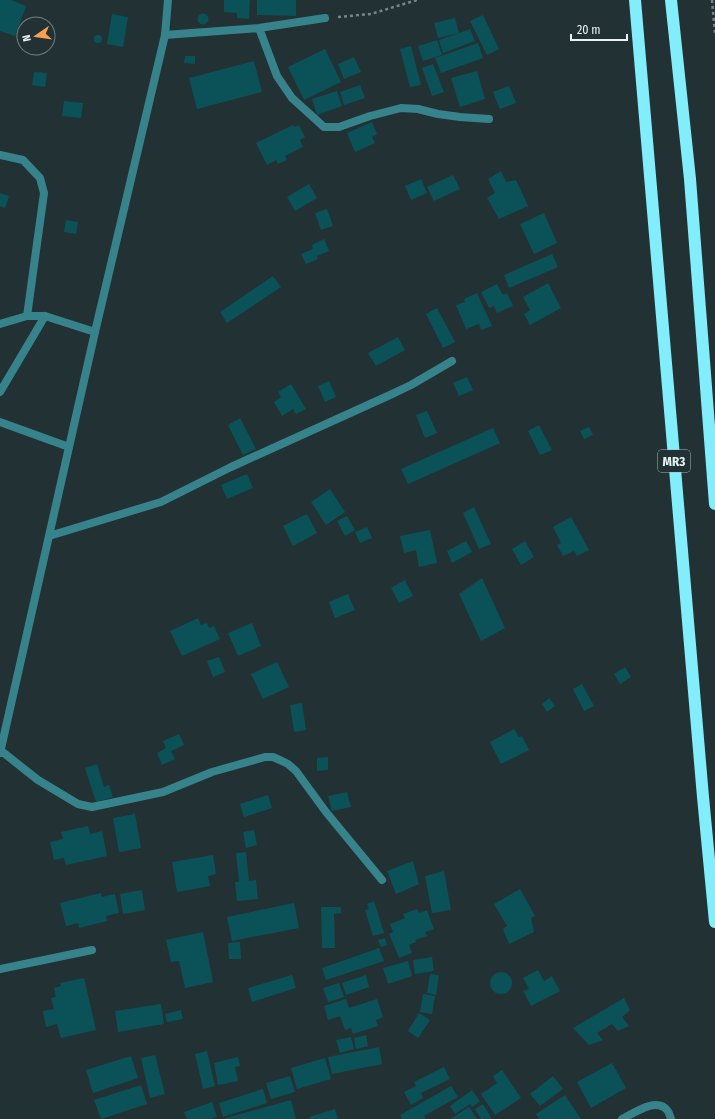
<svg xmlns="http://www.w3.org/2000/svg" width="715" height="1119" font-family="'Fira Sans Condensed',sans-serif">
<rect width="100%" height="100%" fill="#223234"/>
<!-- building -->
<path fill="#0b5158" d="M0 0H11L26 6 15 36 0 31Z
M224 0H250L249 19 237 18V13L224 12Z
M257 0H296V16L257 15Z
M197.5 19a5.5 5.5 0 1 1 11 0a5.5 5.5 0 1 1-11 0Z
M112 14 128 17 123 47 107 44Z
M483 15 499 49 487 55 470 21Z
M455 18 459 33 470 29 475 41 443 53 439 40 459 33 438 38 434 23Z
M94 39a4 4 0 1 1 8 0a4 4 0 1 1-8 0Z
M437 40 442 55 423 61 418 46Z
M478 43 483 58 441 73 435 58Z
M411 46 421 85 410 87 400 49Z
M325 49 341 82 304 100 288 67Z
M185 56H195V64L184 63Z
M354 57 361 72 344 79 338 64Z
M254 61 262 92 197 109 189 78Z
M433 64 444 92 432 96 422 68Z
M477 71 485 99 460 107 451 78Z
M34 72 47 73 45 87 32 85Z
M360 85 365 98 344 105 340 92Z
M509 86 516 103 500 109 493 92Z
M337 91 342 106 317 115 312 99Z
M64 101 83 103 81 118 62 116Z
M372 122 377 134 372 137 375 143 355 152 347 133Z
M293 125 294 127 299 125 305 137 300 140 303 147 285 156 287 160 278 164 276 160 267 165 256 143Z
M501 171 506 182 516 180 528 206 499 219 487 198 495 193 488 179Z
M453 175 460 189 434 201 427 187Z
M421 179 427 193 411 200 405 186Z
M309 184 317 198 295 211 287 197Z
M0 193 9 196 5 208 0 206Z
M327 209 333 226 321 230 315 213Z
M544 213 557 243 534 254 520 224Z
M66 220 78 222 76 234 64 232Z
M324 239 329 251 317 256 318 259 306 264 301 254 313 249 312 245Z
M552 254 558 267 509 288 504 275Z
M273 276 281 287 227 323 220 312Z
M548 283 561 308 530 325 524 314 530 310 523 297Z
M497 284 503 295 507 293 513 306 497 313 494 306 489 308 481 292Z
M477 293 492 326 481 330 479 324 466 329 456 305 465 302 464 299Z
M437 308 455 342 443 348 426 314Z
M398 337 405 350 376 366 368 353Z
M467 377 473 390 459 396 453 383Z
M329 381 336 397 325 402 318 386Z
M291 384 306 409 296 414 293 409 282 416 274 402 281 397 278 392Z
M427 411 437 433 425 438 416 415Z
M240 418 256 449 243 455 228 425Z
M539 425 552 450 540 455 528 431Z
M589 427 593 435 584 439 580 431Z
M493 428 500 443 408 484 401 469Z
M247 474 253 488 227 499 221 485Z
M330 489 345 512 326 525 311 502Z
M474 507 491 544 479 549 463 513Z
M307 514 317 533 293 546 283 526Z
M347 516 355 530 345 536 337 521Z
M571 517 589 550 577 556 574 551 563 556 557 545 561 543 553 527Z
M367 527 372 538 360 543 355 532Z
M430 530 437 563 419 567 416 550 404 553 400 536Z
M466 541 472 552 452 563 447 551Z
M525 541 534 557 521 565 512 549Z
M482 578 505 628 481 641 459 594Z
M405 580 413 596 399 603 391 588Z
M348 594 355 610 335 618 329 602Z
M198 618 201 625 207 623 209 628 214 626 220 639 182 656 170 631Z
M252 623 261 646 238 656 228 633Z
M219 657 225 672 213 677 207 661Z
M277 662 289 687 263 699 251 674Z
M625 667 631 677 620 684 614 674Z
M582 684 594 706 584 711 573 689Z
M549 698 555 706 547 712 542 704Z
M302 703 306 730 294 732 290 705Z
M514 729 519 737 522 736 529 750 501 764 490 742Z
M179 734 184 745 171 751 175 759 162 765 157 753 166 748 163 741Z
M328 757V770L317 771V758Z
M97 764 104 787 109 785 113 797 96 802 85 768Z
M347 792 351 807 332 811 328 796Z
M268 795 272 808 244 817 240 804Z
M135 814 141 848 119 852 113 818Z
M88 826 90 834 102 831 107 856 66 865 64 858 54 860 50 842 63 839 61 832Z
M254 830 257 845 246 848 243 832Z
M246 852 249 881 256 880 258 899 237 901 235 882H239L236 853Z
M213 855 216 874 208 876 210 886 177 892 172 862Z
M413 861 419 884 396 894 387 871Z
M444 871 451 910 432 913 425 876Z
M520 889 535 916 531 918 534 932 509 944 503 929 507 926 494 904Z
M142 890 145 910 123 914 120 894Z
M101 893 102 897 115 894 119 913 106 916 107 921 79 928 78 923 66 926 60 903Z
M374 901 384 933 373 936 365 910 369 909 367 904Z
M294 903 299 928 232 941 227 917Z
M321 907H341V913L334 914 335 948H322Z
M417 909 419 913 427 910 434 929 425 932 427 936 415 940 416 942 409 945 412 953 399 958 389 934 393 932 390 924 405 918 403 914Z
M203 932 213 982 185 988 179 961 171 962 166 940Z
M385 938 387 945 381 947 378 940Z
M240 942 241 959H229L228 943Z
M379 948 384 961 326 980 322 968Z
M432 957 434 971 415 974 413 960Z
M408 961 412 976 388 984 383 968Z
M538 970 544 981 552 976 560 991 531 1006 523 991 529 989 523 978Z
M490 983a11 11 0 1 1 22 0a11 11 0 1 1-22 0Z
M430 974 439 975 436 995 427 993Z
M292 975 296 988 252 1002 248 988Z
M366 975 369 987 346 995 342 983Z
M84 978 96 1030 61 1038 57 1024 46 1027 43 1011 54 1009 51 998 56 997 54 988 61 986 60 983Z
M339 983 344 997 328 1002 323 988Z
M423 994 435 996 432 1014 420 1012Z
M624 998 630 1010 622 1017 629 1026 618 1031 612 1024 597 1033 603 1040 589 1045 573 1028Z
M346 999 349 1008 377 999 383 1017 376 1020 378 1026 353 1034 351 1028 345 1030 340 1016 328 1020 324 1006Z
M161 1004 164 1024 118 1032 115 1011Z
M181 1010 183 1019 167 1022 165 1014Z
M419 1013 430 1020 418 1038 408 1031Z
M366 1035 368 1046 356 1049 354 1038Z
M351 1037 354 1049 340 1053 336 1040Z
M379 1047 382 1064 332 1074 328 1057Z
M207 1051 215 1086 203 1089 195 1054Z
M155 1055 165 1094 150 1098 141 1058Z
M131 1056 138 1078 93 1093 86 1070Z
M238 1057 240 1066 235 1067 238 1081 218 1085 214 1063Z
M325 1058 331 1079 297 1089 291 1068Z
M612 1063 626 1088 591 1108 577 1082Z
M444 1067 450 1079 421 1093 423 1098 411 1105 404 1092 416 1086 414 1082Z
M502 1070 521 1098 495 1115 481 1094 497 1083 493 1076Z
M290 1076 295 1092 271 1099 266 1083Z
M553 1076 563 1089 540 1106 530 1094Z
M141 1085 147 1104 101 1119 94 1100Z
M451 1086 458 1097 424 1116 426 1119H402L400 1115Z
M263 1089 267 1103 223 1117 219 1103Z
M472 1090 480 1101 472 1107 470 1104 455 1114 450 1106Z
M565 1095 581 1119H539L536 1114Z
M291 1100 296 1119H226V1118Z
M212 1102 217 1117 210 1119H187L184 1112Z
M483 1104 492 1119H481L475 1109Z
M469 1107 477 1119H450Z
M335 1109 338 1119H310L309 1117Z"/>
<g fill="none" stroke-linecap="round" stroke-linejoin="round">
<!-- path -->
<path stroke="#788587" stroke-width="2.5" stroke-dasharray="3 3" stroke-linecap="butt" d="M712 0 715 34
M338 17 371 14 417 0"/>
<!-- service -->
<path stroke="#37838c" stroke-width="8" d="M0 392 45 316
M0 422 69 447"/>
<!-- minor -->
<path stroke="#37838c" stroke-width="8" d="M259 28 277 76 292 98 324 127H339L370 116 401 108 418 109 438 114 460 117 489 119
M165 35 259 28 325 18
M0 155 23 160 40 178 44 193 27 316
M0 324 27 316H45L95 332
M49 536 161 502 231 467 390 395 411 385 452 361
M0 750 38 780 78 804 92 807 163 792 212 772 265 757H273L282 761 288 764 296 771 326 812 382 880
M0 969 92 950
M622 1119C634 1113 656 1097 667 1110 669 1112 670 1116 671 1119"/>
<!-- tertiary -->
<path stroke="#37838c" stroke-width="8" d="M0 753 95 332 165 35 168 0"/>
<!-- motorway -->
<path stroke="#83eefb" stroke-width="12" d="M635 0 703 797 715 922
M671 0 690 179 715 504"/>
</g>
<g text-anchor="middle" stroke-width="3" stroke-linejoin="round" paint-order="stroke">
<!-- shield labels -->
<rect fill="#223234" stroke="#adb8ba" stroke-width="1" x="658" y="450" width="32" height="22" rx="3"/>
<g font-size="13" font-weight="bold" fill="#e8f2f3">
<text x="674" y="466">MR3</text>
</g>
</g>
<!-- north arrow -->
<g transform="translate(36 36) rotate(257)"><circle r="19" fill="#223234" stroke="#717f80"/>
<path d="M0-3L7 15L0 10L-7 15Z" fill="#fa9f4e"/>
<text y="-6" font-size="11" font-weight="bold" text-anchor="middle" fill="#e8f2f3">N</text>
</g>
<!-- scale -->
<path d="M571 34v6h56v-6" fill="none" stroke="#e8f2f3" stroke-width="2"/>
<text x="577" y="34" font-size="12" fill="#e8f2f3" stroke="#223234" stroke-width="3" paint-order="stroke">20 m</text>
</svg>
